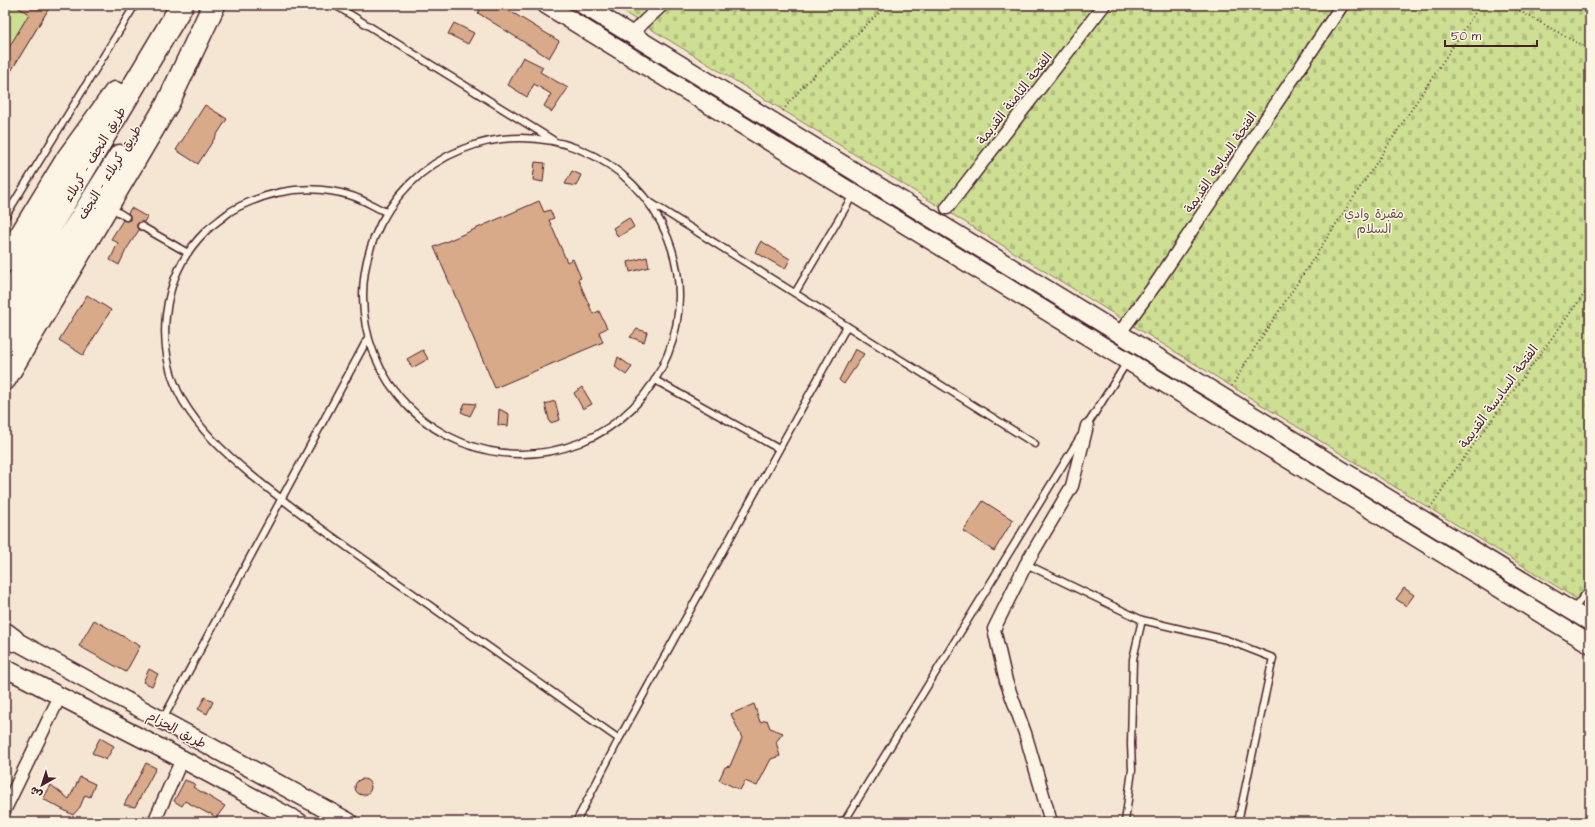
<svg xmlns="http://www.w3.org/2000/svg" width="1595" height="827" font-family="'Architects Daughter','Playpen Sans Arabic',sans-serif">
<defs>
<pattern id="cemetery-stones" width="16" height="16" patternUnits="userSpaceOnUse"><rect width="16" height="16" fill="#cddf93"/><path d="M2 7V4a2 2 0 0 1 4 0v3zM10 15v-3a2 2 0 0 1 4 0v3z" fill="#b2bf7f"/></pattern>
</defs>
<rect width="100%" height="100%" fill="#f5e6d3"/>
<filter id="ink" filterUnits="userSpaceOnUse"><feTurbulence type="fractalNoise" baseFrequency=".025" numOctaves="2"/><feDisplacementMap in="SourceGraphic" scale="8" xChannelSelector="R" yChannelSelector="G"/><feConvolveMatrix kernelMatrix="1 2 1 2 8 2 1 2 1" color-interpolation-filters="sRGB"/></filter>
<g filter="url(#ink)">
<!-- cemetery -->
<path fill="url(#cemetery-stones)" stroke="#8c7f5f" d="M612 5H1590V607Z"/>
<!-- pitch -->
<path fill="#cddf93" stroke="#8c7f5f" d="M5 5H51L5 81Z"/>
<!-- building -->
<path fill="#d8aa89" stroke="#4a1f2b" d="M14 5H51L5 81V54L29 14Z
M483 5H500L559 41 549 58 478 13Z
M454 23 474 33 468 44 448 34Z
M523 57 543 67 540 72 568 88 552 112 544 106 551 94 534 84 527 97 508 85Z
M205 105 227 119 198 164 176 150Z
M535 162 545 163 543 182 533 180Z
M572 171 581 175 576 186 565 184Z
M539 201 544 212 550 210 554 218 549 220 567 262 573 259 581 278 578 279 593 314 599 311 607 328 599 332 603 342 495 388 434 247Z
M131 208 147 217 144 222H141L137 224V228L139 230 126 250 119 265 110 260 118 243 111 239 123 220 126 221 130 220V215L128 213Z
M629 218 634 227 618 237 613 228Z
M761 241 790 259 785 269 755 252Z
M647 257 649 267 630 272 628 262Z
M87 295 111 310 83 355 59 340Z
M637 329 647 332 644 342 630 337Z
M855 349 864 354 844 384 839 380Z
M423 350 428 359 412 368 407 359Z
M618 357 632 367 626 375 615 367Z
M582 387 592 404 583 409 574 393Z
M555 401 560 420 550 423 545 404Z
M465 403 476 404 470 416 461 412Z
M499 409 509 414 508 426 498 425Z
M983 501 1013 520 994 551 963 531Z
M1404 588 1414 595 1406 606 1396 599Z
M94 620 140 646 126 672 79 646Z
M149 669 158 674 152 686 143 682Z
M205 697 213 702 207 714 198 709Z
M754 704 760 722 767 720 770 728 783 733 776 742 780 756 771 759 757 786 745 781 740 790 719 780 725 767 730 766 742 738 731 714Z
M100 738 114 746 106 760 92 753Z
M146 763 156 768 135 807 124 805Z
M80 777 95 784 90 797 85 795 80 807 73 815 43 799 51 785 69 799Z
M355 787a8 8 0 1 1 16 0a8 8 0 1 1-16 0Z
M185 780 195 784 193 787 225 806 216 818 210 813 209 814 185 801 182 806 174 801Z"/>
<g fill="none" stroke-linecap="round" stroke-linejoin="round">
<defs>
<path id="lane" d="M335 5 553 140
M363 296a158 158 0 1 1 316 0a158 158 0 1 1-316 0Z
M648 201 1035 444
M110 207 126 217
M386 212C375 207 364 200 352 196 317 185 281 188 247 203 240 206 233 209 227 214 220 220 212 225 205 232 161 275 153 349 183 401 200 430 225 453 250 474 291 508 334 538 378 569 458 626 539 682 619 739
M5 217 135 5
M141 226 188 253
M795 293 853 195
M655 380 779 449
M1086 427 1127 362
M1026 564 1142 620 1227 640 1273 658 1238 822
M1573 610 1590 588
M163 719 368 338
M576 822 619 739 847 326
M844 822 1080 437
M1125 822 1132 770 1131 744 1133 659 1142 620"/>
<path id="street" d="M631 34 662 5
M947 208 1104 5
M1119 334 1157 282 1342 5
M5 809 60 696
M154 822 182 759
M1051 822 1025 733 1006 681 994 629 1026 564 1072 486 1087 426"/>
<path id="secondary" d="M546 5 1590 644
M583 5 1590 622
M5 635 349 822
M5 668 182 759 299 822"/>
<path id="highway" d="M5 261 68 158 115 93
M5 302 182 5
M5 340 120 156
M5 379 167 105 214 5
M5 634 13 640"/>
</defs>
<!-- lane casing -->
<use href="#lane" stroke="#4a1f2b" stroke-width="9"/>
<!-- street casing -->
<use href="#street" stroke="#4a1f2b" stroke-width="15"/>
<!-- secondary casing -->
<use href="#secondary" stroke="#4a1f2b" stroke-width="20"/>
<!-- highway casing -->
<use href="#highway" stroke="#4a1f2b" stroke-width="25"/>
<!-- path -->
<path stroke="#4a1f2b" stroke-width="2" stroke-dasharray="1 3" stroke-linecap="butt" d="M1509 5 1590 50
M783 111 787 105 805 84 887 5
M1232 386 1254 349 1480 5
M1430 508 1458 466 1590 286"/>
<!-- lane -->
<use href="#lane" stroke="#fcf5e5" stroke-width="6"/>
<!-- street -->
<use href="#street" stroke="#fcf5e5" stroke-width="12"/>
<!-- secondary -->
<use href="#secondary" stroke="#fcf5e5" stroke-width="17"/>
<!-- highway -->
<use href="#highway" stroke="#fcf5e5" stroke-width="22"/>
</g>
</g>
<g text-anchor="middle" stroke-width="3" stroke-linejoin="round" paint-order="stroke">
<!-- street labels -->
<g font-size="13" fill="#4a1f2b" stroke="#fcf5e5">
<text transform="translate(1014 98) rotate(-52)" y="5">الفتحة الثامنة القديمة</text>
<text transform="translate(94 154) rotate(-59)" y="5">طريق النجف - کربلاء</text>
<text transform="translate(1220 162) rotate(-56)" y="5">الفتحة السابعة القديمة</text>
<text transform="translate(109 172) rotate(-58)" y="5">طريق کربلاء - النجف</text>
<text transform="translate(1498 396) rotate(-54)" y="5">الفتحة السادسة القديمة</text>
<text transform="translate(177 729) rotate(28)" y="5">طريق الحزام</text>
</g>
<!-- park labels -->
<g font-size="13" fill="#6b4f45" stroke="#fcf5e5">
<text x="1374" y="218">مقبرة وادي<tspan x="1374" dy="15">السلام</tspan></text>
</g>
</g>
<!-- margin -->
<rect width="1595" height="827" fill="none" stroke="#fcf5e5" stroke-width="20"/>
<rect x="10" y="10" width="1575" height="807" fill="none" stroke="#4a1f2b" stroke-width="1.5" filter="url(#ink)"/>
<!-- north arrow -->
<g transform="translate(42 785) rotate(219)" stroke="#fcf5e5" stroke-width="3" paint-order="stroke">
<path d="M0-3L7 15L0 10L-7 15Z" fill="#4a1f2b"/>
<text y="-6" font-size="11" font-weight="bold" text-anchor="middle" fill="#4a1f2b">ش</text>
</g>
<!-- scale -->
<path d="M1445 40v6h92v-6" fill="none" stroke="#4a1f2b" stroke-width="2"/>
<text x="1451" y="40" font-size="12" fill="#4a1f2b" stroke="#fcf5e5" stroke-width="3" paint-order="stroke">50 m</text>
</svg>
